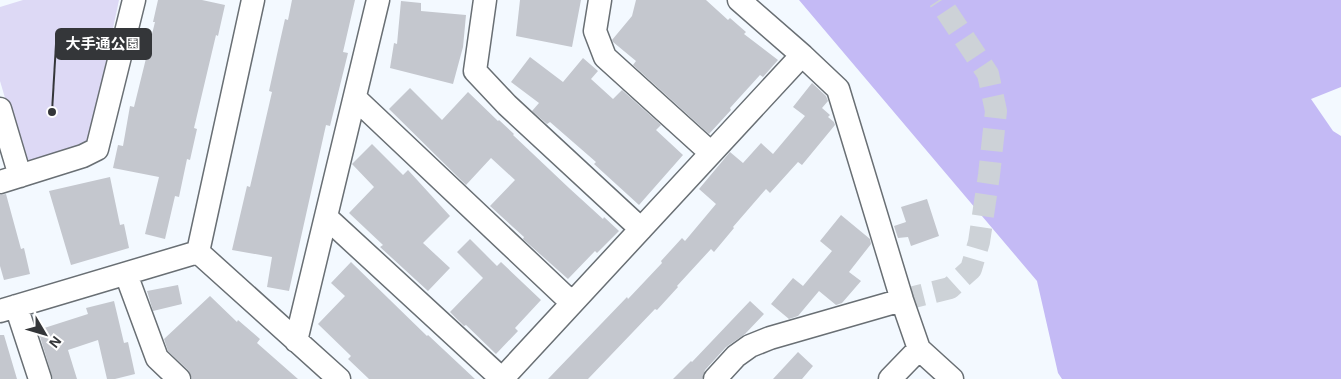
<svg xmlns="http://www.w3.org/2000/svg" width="1341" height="379" font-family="Helvetica,'Noto Sans JP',sans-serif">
<rect width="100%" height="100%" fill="#f3f9ff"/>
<!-- green -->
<path fill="#ddd9f5" d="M23 0H119L89 142 25 165 0 81V7Z"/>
<!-- forest -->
<path fill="#c4baf5" d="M799 0H1341V87L1311 99 1333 131 1341 136V379H1062L1058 373 1037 281Z"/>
<!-- building -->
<path fill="#c4c7ce" d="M158 0H202L225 5 218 36 216 35 194 128 197 129 190 160 187 159 179 197 175 196 165 239 145 234 159 177 113 168 118 145 123 146 130 106 134 107 155 22H153Z
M292 0H355L343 52 348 53 330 126 326 125 289 291 267 287 272 257 232 250 247 186 250 187 272 92 269 91 278 50 285 19 288 20Z
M520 0H581L572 47 516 36Z
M636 0H706L728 20 730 18 746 32 744 34 778 60 763 77 760 75 730 108 731 110 709 134 633 65 636 61 613 42 612 40 632 16Z
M401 1 421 3V11L466 15 463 47 453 84 390 68 394 43 397 44Z
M530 57 563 82 583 58 598 71 591 79 613 99 622 90 661 125 656 130 683 155 639 205 594 164 596 162 550 122 547 124 532 111 539 103 511 82Z
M812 83 826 96 828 101 822 108 830 115 828 117 834 122 835 125 802 165 798 162 770 193 766 189 733 227 734 228 714 252 711 249 677 286 678 287 657 310 655 309 588 379H548L627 297 628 299 662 263 661 261 682 238 685 241 716 204 699 189 730 152 743 163 761 143 773 154 805 116 793 107Z
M410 88 442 120 468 92 498 121 499 120 514 134 513 135 569 188 603 219 604 217 619 231 597 253 595 251 568 279 523 239 524 237 490 206 515 180 491 158 466 185 389 109Z
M372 144 403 175 408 170 450 216 423 243 450 268 428 291 380 247 383 245 349 213 374 187 352 164Z
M110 177 120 225 124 224 129 248 71 265 49 191Z
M6 194 21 249 24 248 30 274 4 280 0 266V195Z
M927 199 939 236 911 246 908 237 898 238 894 226 906 222 901 207Z
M841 215 870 239 871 244 849 272 861 281 842 303 836 305 819 291 798 316 789 319 771 304 793 278 803 286 832 251 820 241Z
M470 239 497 266 501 262 541 300 515 328 518 331 496 354 466 325 464 326 450 312 483 278 457 252Z
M351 262 427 336 428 335 475 379H369L348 359 351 356 318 324 345 296 331 283Z
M178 285 182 304 153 311 147 291Z
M210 296 237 322 238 320 260 339 257 343 298 379H192L188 370 168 351 164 339Z
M114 301 124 343 128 342 135 374 115 379H107L98 340 68 350 77 379H53L38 330 88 314 86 308Z
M750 301 764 314 745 334 726 347 705 370 702 379H673L691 361 692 362Z
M0 335H4L17 379H0Z
M798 352 813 366 802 379H773Z"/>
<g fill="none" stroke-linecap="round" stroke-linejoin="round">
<!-- minor-tunnel -->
<path stroke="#cdd2d7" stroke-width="22" stroke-dasharray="22 11" stroke-linecap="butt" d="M902 300 950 288 971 269 979 242 989 175 996 111 988 74 939 0"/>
<defs>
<path id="minor" d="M485 0 475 71 507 105 641 229
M600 0 595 31 605 57 711 153
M739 0 802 55 838 89 902 300 919 349 952 379
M355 98 572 303
M0 109 20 176
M0 182 83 156 97 149 134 0
M326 217 502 379
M198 252 253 0
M198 252 339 379
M126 274 157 358 179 379
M16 306 40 379
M0 311 198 252
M296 341 378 0
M502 379 802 55
M715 379 736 356 750 346 770 338 902 300
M890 379 919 349"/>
</defs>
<!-- minor casing -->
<use href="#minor" stroke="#696f74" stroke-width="25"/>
<!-- minor -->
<use href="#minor" stroke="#fff" stroke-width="22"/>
</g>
<!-- callouts -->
<path fill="none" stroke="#343639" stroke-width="2" d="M52 112L56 44"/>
<circle fill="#343639" stroke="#fff" stroke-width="2" cx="52" cy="112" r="5"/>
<rect fill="#343639" stroke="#343639" stroke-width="2" x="56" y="29" width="95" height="30" rx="5"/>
<g font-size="15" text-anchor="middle" font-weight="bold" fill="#fff">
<text x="103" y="49">大手通公園</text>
</g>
<!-- north arrow -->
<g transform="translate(45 334) rotate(128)" stroke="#ffffff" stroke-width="4" paint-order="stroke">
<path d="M0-4L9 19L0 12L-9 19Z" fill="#343639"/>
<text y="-8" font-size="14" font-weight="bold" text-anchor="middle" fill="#343639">N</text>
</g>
</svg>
